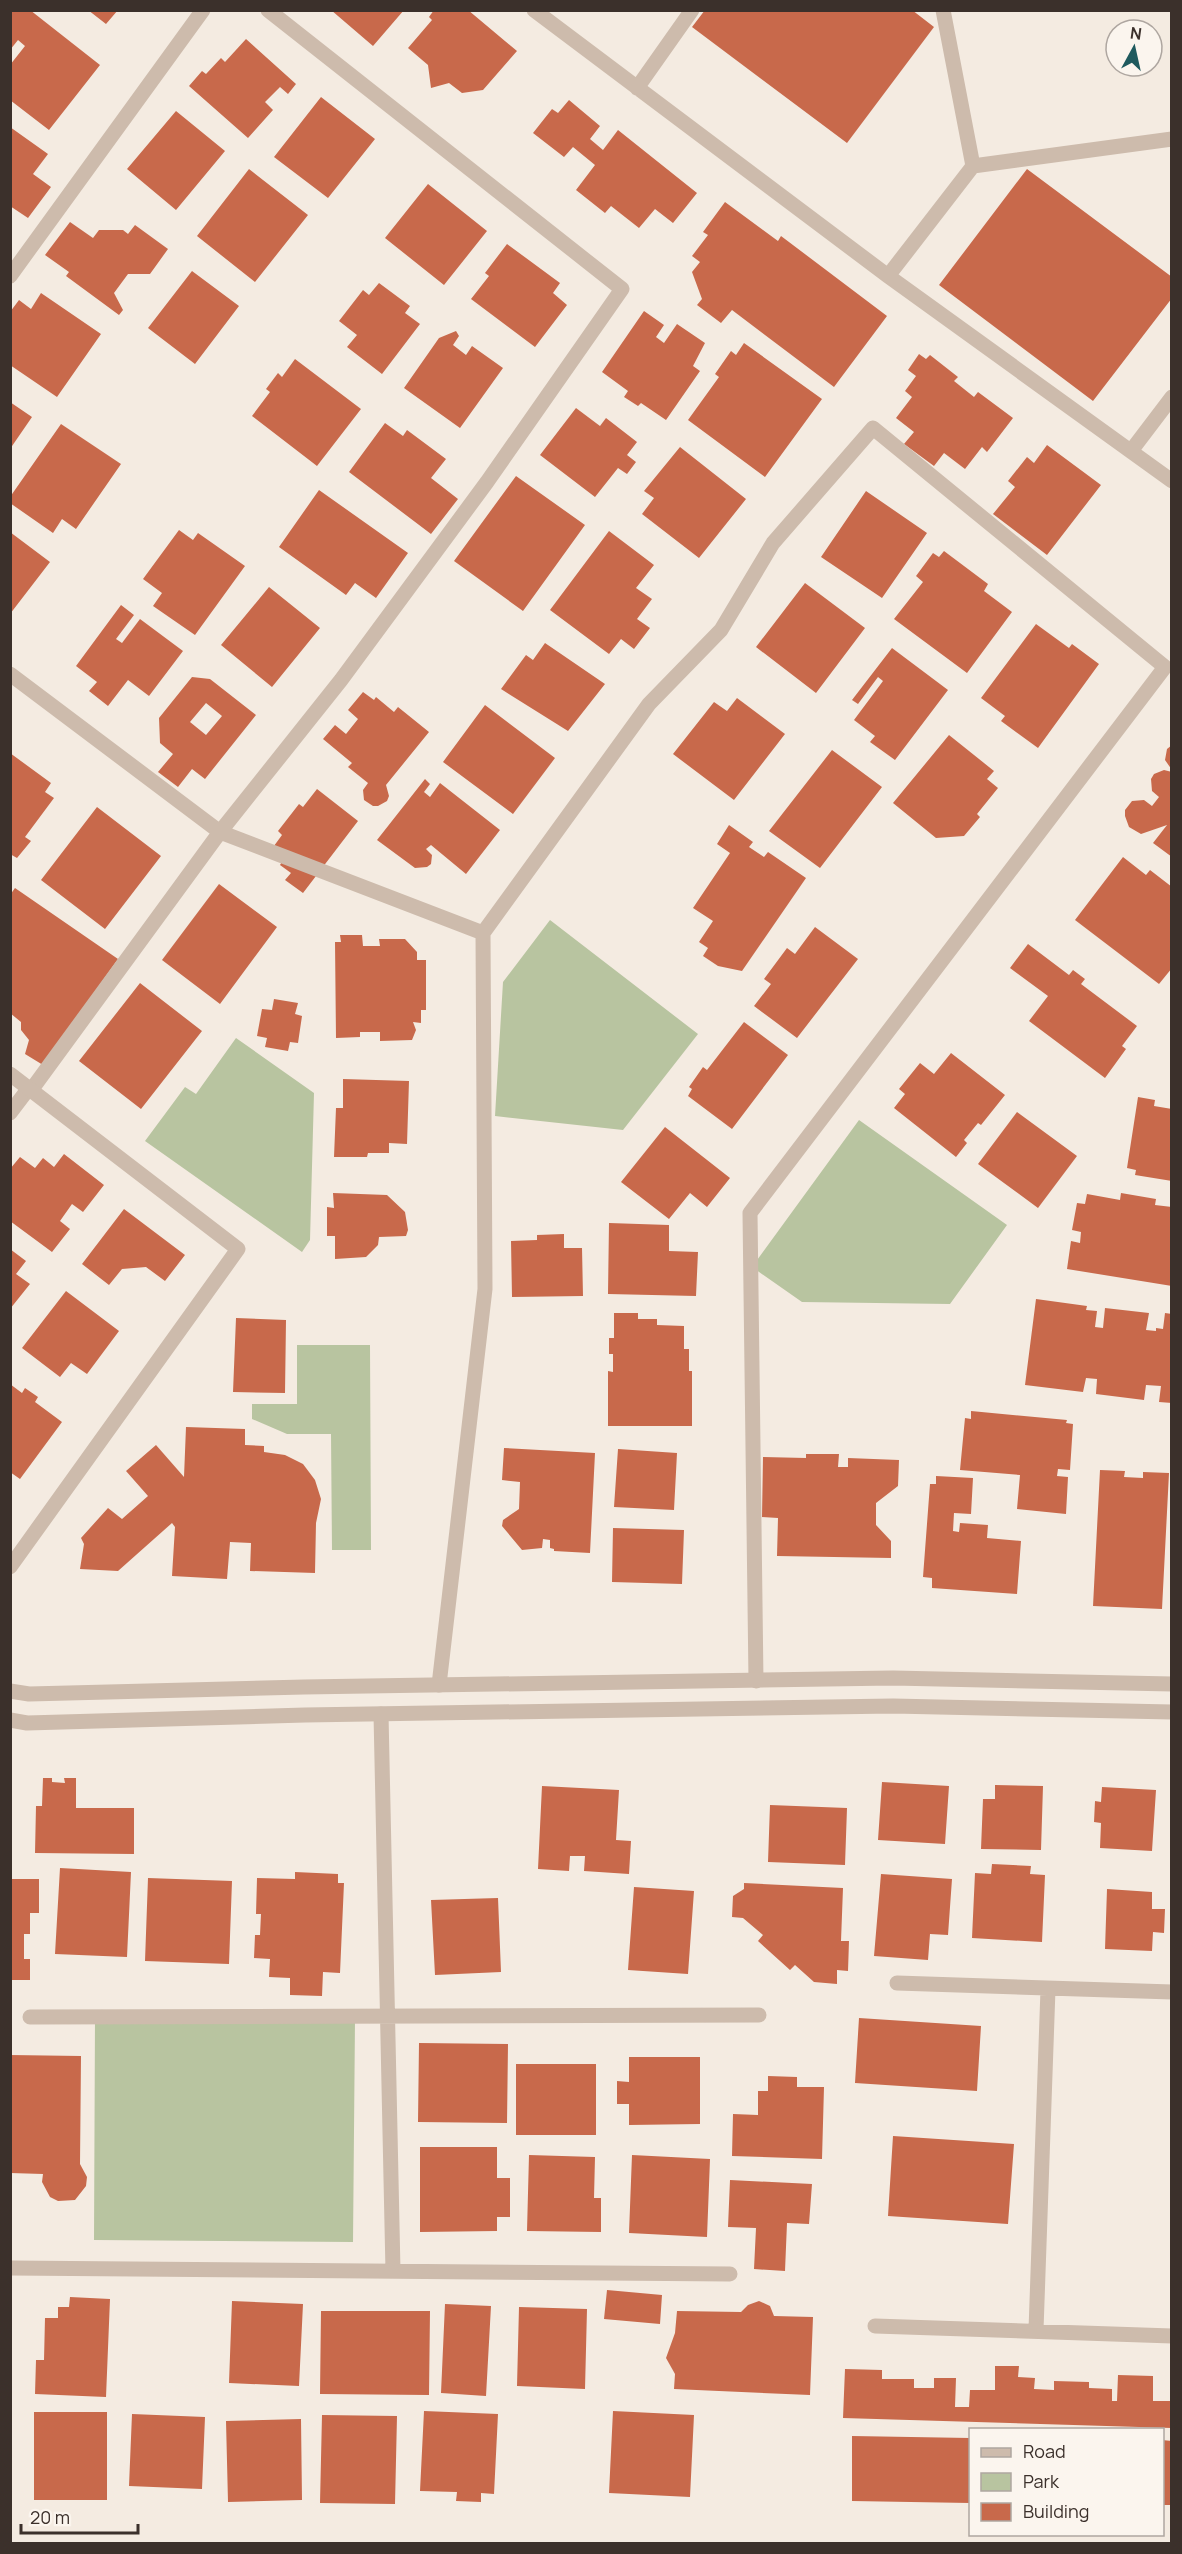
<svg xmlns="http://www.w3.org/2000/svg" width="1182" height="2554" font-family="Manrope,sans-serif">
<rect width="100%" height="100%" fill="#f4ebe1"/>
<!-- green -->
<path fill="#b8c4a0" d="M550 920 698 1034 623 1130 495 1116 503 982Z
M236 1038 314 1093 310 1240 302 1252 145 1141 185 1087 196 1094Z
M859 1120 1007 1225 950 1304 802 1302 752 1267Z
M297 1345H370L371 1550H332L331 1434H287L252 1419V1404H297Z
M95 2018 355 2020 353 2242 94 2240Z"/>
<!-- building -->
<path fill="#c8694b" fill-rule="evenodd" d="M10 10H30L100 65 49 130 10 100V65L25 46 18 40 10 50Z
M88 10H118L106 24Z
M331 10H404L373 46Z
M434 10H468L517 51 483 90 462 93 449 83 431 88 428 65 408 48 432 20 429 17Z
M705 10H912L934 27 847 143 692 27Z
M246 39 296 84 288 94 280 87 265 102 273 110 248 138 189 86 202 71 206 74 221 58 225 62Z
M321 97 375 139 328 198 274 157Z
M569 100 600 126 590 139 603 150 618 130 697 193 673 223 655 209 639 228 611 206 605 213 576 190 595 165 573 147 564 157 533 133 552 109 558 113Z
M176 111 225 151 176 210 127 169Z
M10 127 48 154 33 174 51 187 28 218 10 206Z
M249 169 308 215 255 282 197 236Z
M1027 169 1172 277V298L1093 401 939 285Z
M428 184 487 231 444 285 385 238Z
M725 202 778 241 781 236 887 316 834 387 732 310 721 323 697 305 702 299 692 272 700 262 692 256 708 235 703 232Z
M70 222 93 238 99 230H123L128 234 135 225 168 249 150 274H128L114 293 123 310 119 315 66 276 69 272 45 255Z
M507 244 560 283 553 293 567 305 535 347 471 299 489 276 485 273Z
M192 271 239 306 195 364 148 328Z
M379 283 410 306 405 313 420 324 382 374 347 347 357 335 339 321 363 290 369 295Z
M41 293 101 334 57 397 10 365V312L19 300 31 309Z
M644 311 664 325 656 337 664 343 677 324 705 343 693 366 700 371 666 420 641 403 638 406 624 397 628 391 602 372Z
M456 331 459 336 453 345 466 355 472 346 503 368 460 428 404 388 439 338Z
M744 343 822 399 765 477 688 420 719 377 715 374 731 351 736 355Z
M919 354 926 359 930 355 958 377 954 381 974 397 978 392 1013 418 987 452 982 447 965 469 944 453 934 466 904 444 914 432 896 418 912 397 905 391 916 376 908 370Z
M295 359 361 409 317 466 252 416 270 392 266 389 278 373 282 377Z
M10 402 32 417 10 449Z
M576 408 600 426 606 418 637 442 627 455 636 462 627 474 618 468 595 497 540 455Z
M385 423 403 436 407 430 446 459 431 478 458 499 431 534 349 472Z
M61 424 121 464 76 529 62 519 53 533 10 503V497Z
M1047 445 1101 485 1047 555 993 514 1015 487 1008 481 1027 457 1034 463Z
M680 447 746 499 699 558 642 514 654 498 644 491Z
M516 476 585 525 523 611 454 561Z
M319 490 408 553 376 598 355 583 346 595 279 547Z
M866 491 927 533 882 598 821 557Z
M179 530 193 540 198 533 245 566 195 635 153 606 162 593 143 579Z
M609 531 654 565 636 588 652 599 637 619 650 628 634 649 621 639 609 654 550 610Z
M10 532 50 562 10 614Z
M944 551 988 584 984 591 1012 612 967 673 894 619 923 582 916 576 933 553 939 557Z
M805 583 865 628 816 693 756 647Z
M269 587 320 628 272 687 221 645Z
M121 605 134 615 116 639 122 643 140 619 183 651 149 696 128 680 108 706 89 691 97 682 76 666Z
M1036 624 1069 648 1072 644 1099 664 1038 748 1001 721 1005 716 981 698Z
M545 643 605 684 568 731 501 689 526 655 533 660Z
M892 648 948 690 895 760 870 742 875 736 854 720 883 681 878 677 858 704 852 700Z
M192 677 210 679 256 715 205 779 192 769 178 787 158 772 173 754 160 743 159 718ZM206 703 222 716 206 735 190 722Z
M363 692 374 700 376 697 394 712 398 707 429 732 386 785 389 796 387 801 378 806H373L364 800 363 790 368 783 348 767 352 763 323 739 335 725 346 734 358 719 348 710Z
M737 698 785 734 734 800 673 754 714 702 727 711Z
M485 705 555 758 513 814 443 762Z
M949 735 994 771 987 779 998 788 977 814 980 817 964 836 936 838 893 803Z
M1172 745V770L1165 760 1167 749Z
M832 750 882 787 820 868 769 831Z
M10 753 51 783 45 792 54 798 25 837 31 841 17 858 10 854Z
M1164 770 1172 772V857L1153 843 1167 825 1141 834 1129 827 1125 816V810L1132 801 1144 800 1152 806 1159 797 1152 791 1151 779 1154 774Z
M425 779 430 784 424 792 430 797 440 783 500 830 466 874 431 845 426 849 432 855 431 864 427 867 415 868 377 840Z
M317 789 358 821 303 893 285 880 291 873 280 865 283 860 271 850 282 835 278 831 299 804 303 807Z
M97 807 161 856 105 929 41 880Z
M729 825 753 842 749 847 764 857 768 852 806 878 742 971 718 966 703 956 708 948 699 942 713 921 693 908 730 853 717 844Z
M1123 857 1146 875 1150 870 1172 887V968L1159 984 1075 920Z
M219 884 277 927 220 1004 162 960Z
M15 888 118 959 43 1065 25 1054 29 1040 21 1030V1022L10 1013V895Z
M815 927 858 959 797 1038 754 1006 771 984 764 979 787 948 795 954Z
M340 935H362L363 946H380L379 939H405L417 952V960H426V1010H421V1023L413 1022 416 1030 412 1040 380 1041V1032H360V1037L336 1038 335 942H341Z
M1028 944 1069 975 1073 970 1085 979 1081 984 1137 1026 1122 1046 1126 1049 1105 1078 1029 1021 1048 996 1010 968Z
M140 983 202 1031 141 1109 79 1061Z
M274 999 298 1003 295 1014 302 1016 298 1043 290 1042 288 1051 265 1047 267 1038 257 1036 262 1009 272 1010Z
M744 1022 788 1055 732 1129 688 1096 692 1089 689 1087 703 1067 707 1070Z
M951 1053 1005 1095 981 1125 978 1123 964 1140 967 1143 956 1157 894 1108 905 1094 899 1089 920 1063 934 1074Z
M343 1079 409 1081 407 1144 389 1143V1153H368L367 1157H334L336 1108H343Z
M1138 1097 1155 1100 1154 1106 1172 1109V1181L1135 1175 1136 1170 1127 1168Z
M1017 1112 1077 1156 1038 1208 978 1164Z
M665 1127 730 1178 707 1207 690 1193 669 1219 621 1182Z
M64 1154 104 1185 83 1212 72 1204 60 1221 70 1229 52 1252 10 1221V1169L20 1157 35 1168 43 1158 54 1167Z
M333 1193 387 1195 405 1212 408 1230 406 1236 379 1237 378 1245 366 1257 335 1259V1236H327V1207L334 1208Z
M1121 1193 1156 1199 1155 1205 1172 1207V1286L1067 1269 1071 1241 1080 1243 1081 1232 1072 1230 1077 1203 1085 1204 1087 1194 1120 1200Z
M124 1209 185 1255 165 1281 146 1267 122 1269 109 1285 82 1264Z
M609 1223 669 1225V1251L698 1252 696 1296 608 1294Z
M564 1234V1248H582L583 1296 512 1297 511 1241 537 1240V1235Z
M10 1249 26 1261 16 1274 30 1284 10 1309Z
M66 1291 119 1331 87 1374 71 1363 60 1377 22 1348Z
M1036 1299 1087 1306 1086 1310 1097 1311 1095 1327 1103 1328 1105 1308 1149 1313 1146 1330 1156 1331V1328L1163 1329 1165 1313 1172 1314V1403L1159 1402 1161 1386 1146 1385 1144 1400 1096 1394 1097 1379 1086 1378 1083 1392 1025 1385Z
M614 1313H638V1319H657V1325L684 1326V1349H689V1371H692V1426H608V1371L613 1372V1354H609V1338H614Z
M236 1318 286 1320 285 1393 233 1392Z
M10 1384 22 1393 25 1388 38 1397 35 1402 62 1422 20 1479 10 1472Z
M971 1411 1067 1420 1066 1423 1073 1424 1070 1470 1058 1469 1057 1476 1068 1477 1066 1514 1017 1509 1020 1475 960 1470 965 1418 971 1419Z
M186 1427 245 1429V1445L264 1446V1452L285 1455 303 1464 315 1480 321 1499 316 1523 315 1573 250 1571 251 1543 230 1542 227 1579 172 1576 175 1527 172 1523 118 1571 80 1569 84 1544 81 1538 108 1508 122 1519 148 1496 126 1471 156 1445 184 1477Z
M504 1448 595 1453 590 1553 554 1551V1549L550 1548V1540L543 1539 542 1548 522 1550 502 1526 503 1520 519 1509 520 1482 502 1480Z
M618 1449 677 1453 674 1510 614 1507Z
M806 1454H839L838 1467H848V1458L899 1460 898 1486 876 1503V1525L891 1541V1558L777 1556 778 1518 762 1517 763 1457 806 1458Z
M1100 1470 1125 1471 1124 1477 1143 1478V1472L1169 1473 1162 1609 1093 1606Z
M936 1476 973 1478 971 1514 954 1513 953 1531 959 1532 960 1523 988 1525 987 1538 1021 1541 1017 1594 932 1588V1578L923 1577 930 1484H936Z
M613 1528 684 1530 682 1584 612 1582Z
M43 1778H52V1782L65 1783 64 1778H76V1808H134V1854L35 1853 36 1806H42Z
M882 1782 949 1786 945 1844 878 1840Z
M995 1785 1043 1786 1041 1850 981 1849 983 1799H995Z
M542 1786 619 1790 616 1840 631 1841 629 1874 584 1871 585 1856H570L569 1871 538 1869Z
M1102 1787 1156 1790 1152 1851 1100 1848 1101 1823 1094 1822 1095 1801 1101 1802Z
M770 1805 847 1808 845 1865 768 1862Z
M992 1864 1031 1866 1030 1874 1045 1875 1042 1942 972 1938 975 1873 991 1874Z
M60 1868 131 1872 127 1957 55 1954Z
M295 1872 338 1874V1883H344L340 1973 323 1972 322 1996 290 1995V1978L269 1977 270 1959 254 1958 255 1935H260L261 1914H256L257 1878 295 1879Z
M881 1874 952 1879 948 1935 930 1934 928 1960 874 1956Z
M148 1878 232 1881 229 1964 145 1961Z
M10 1879H39V1913H30V1934H24V1959H30V1980H10Z
M744 1883 843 1888 841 1941H849L848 1971 837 1970V1984L814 1982 795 1965 790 1970 758 1941 763 1935 743 1918 732 1917 733 1896 744 1889Z
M634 1887 694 1891 688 1974 628 1970Z
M1107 1889 1152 1892V1909H1165L1164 1933 1153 1932 1152 1951 1105 1949Z
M498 1898 501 1972 435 1975 431 1900Z
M859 2018 981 2026 977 2091 855 2083Z
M419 2043 508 2044 507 2123 418 2122Z
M10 2055 81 2056 80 2164 87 2177 86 2186 75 2200 58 2201 50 2197 42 2182 43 2174 10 2173Z
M629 2057H700V2124L629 2125V2104H617V2081L629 2082Z
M516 2064H596V2135H516Z
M768 2076 797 2077V2087H824L822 2159 732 2156 733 2114 758 2115V2091H768Z
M893 2136 1014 2144 1008 2224 888 2216Z
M420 2147H497V2178H510V2217H497V2231L420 2232Z
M529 2155 595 2157 594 2198H601V2232L527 2231Z
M632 2155 710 2159 707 2237 629 2233Z
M730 2180 812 2184 809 2224 787 2223 785 2271 754 2269 756 2228 728 2227Z
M607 2290 662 2295 660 2324 604 2319Z
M70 2297 110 2299 106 2397 35 2394 36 2360H44L45 2318H58V2307H69Z
M232 2301 303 2304 299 2386 229 2383Z
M759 2301 770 2306 774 2316 813 2317 810 2395 674 2389 675 2374 666 2358 675 2333 677 2311 741 2312 748 2305Z
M445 2304 491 2306 486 2396 441 2393Z
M519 2307 587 2309 585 2389 517 2386Z
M321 2311H430L429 2395 320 2394Z
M995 2366H1019L1018 2377 1035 2378 1034 2389 1054 2390V2381L1089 2382V2388L1112 2389V2401H1117L1118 2375 1153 2376V2401H1172V2428L843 2418 845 2369 882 2370V2379H914V2388H934V2378H956L955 2407H969L970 2390H995Z
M424 2411 498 2414 494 2494 481 2493V2502L456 2501 457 2492 420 2491Z
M613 2411 694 2415 690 2497 609 2493Z
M34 2412H107V2500H34Z
M132 2414 205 2417 202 2489 129 2486Z
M322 2415 397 2416 395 2504 320 2503Z
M301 2419 302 2500 228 2502 226 2421Z
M852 2436 970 2438V2503L852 2501Z
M1162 2440 1172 2441V2505H1162Z"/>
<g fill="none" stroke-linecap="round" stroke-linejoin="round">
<!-- minor -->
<path stroke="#cdbbac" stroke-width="15" d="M534 10 888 276 1172 481
M637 88 692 10
M973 166 1172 139
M10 276 203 10
M888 276 973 166 943 10
M1131 451 1172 397
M10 674 220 832 341 680 487 482 622 289 268 10
M10 1113 29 1088 32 1089 220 832 483 933
M439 1685 485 1289 483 933 649 704 721 630 773 543 873 428 1165 667 750 1213 756 1681
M381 1714 393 2271
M897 1983 1172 1992
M30 2017 759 2015
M10 2268 730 2274
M875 2326 1172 2336
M1036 2330 1048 1989"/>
<!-- tertiary -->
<path stroke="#cdbbac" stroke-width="15" d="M10 1074 238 1249 10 1567
M10 1691 29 1694 304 1687 893 1678 1172 1684
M10 1720 27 1723 305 1715 893 1706 1172 1712"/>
</g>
<!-- border -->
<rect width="1182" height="2554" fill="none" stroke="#3b302b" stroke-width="24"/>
<!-- legend -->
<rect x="969" y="2428" width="195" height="108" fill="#fbf5ee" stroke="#aea6a0" stroke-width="1.5"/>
<rect x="981" y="2448" width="30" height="9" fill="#cdbbac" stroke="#aea6a0" stroke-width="1.5"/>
<text x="1023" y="2458" font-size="18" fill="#3b302b">Road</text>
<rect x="981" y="2473" width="30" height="18" fill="#b8c4a0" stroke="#aea6a0" stroke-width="1.5"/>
<text x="1023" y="2488" font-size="18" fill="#3b302b">Park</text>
<rect x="981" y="2503" width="30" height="18" fill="#c8694b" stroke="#aea6a0" stroke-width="1.5"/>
<text x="1023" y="2518" font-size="18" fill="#3b302b">Building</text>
<!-- north arrow -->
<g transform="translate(1134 48) rotate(8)"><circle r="28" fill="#fbf5ee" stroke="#aea6a0" stroke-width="1.5"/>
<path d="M0-4.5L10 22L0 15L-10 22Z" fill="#1f5a5e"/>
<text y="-9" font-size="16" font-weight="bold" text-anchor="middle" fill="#3b302b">N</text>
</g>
<!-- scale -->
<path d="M21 2524v9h117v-9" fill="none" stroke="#3b302b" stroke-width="3"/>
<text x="30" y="2524" font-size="18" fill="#3b302b" stroke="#fbf5ee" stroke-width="4.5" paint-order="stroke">20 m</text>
</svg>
